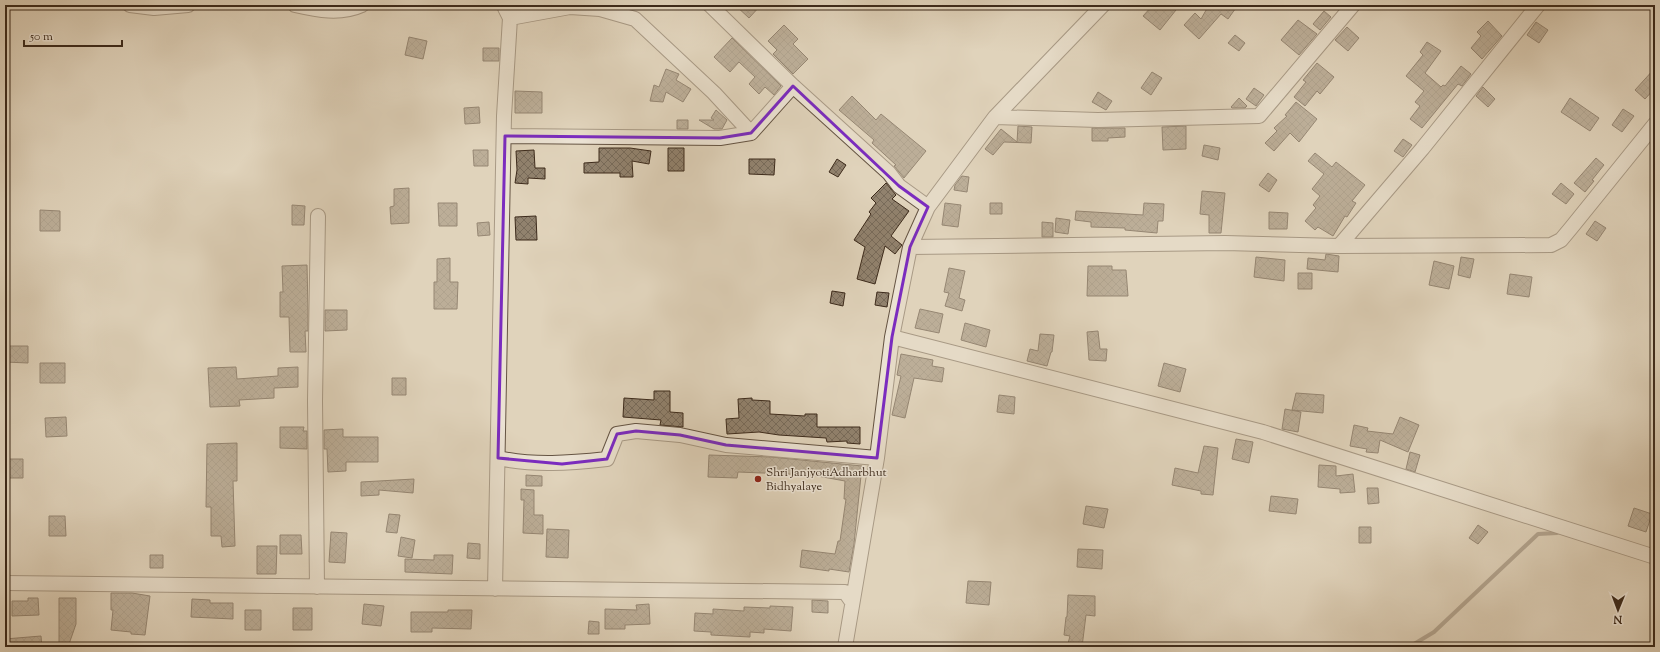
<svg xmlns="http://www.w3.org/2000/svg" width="1660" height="652" font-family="'Sorts Mill Goudy',serif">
<defs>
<pattern id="building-cross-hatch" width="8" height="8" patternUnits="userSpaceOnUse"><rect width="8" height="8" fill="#91826e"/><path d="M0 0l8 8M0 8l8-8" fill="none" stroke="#786b5a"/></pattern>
</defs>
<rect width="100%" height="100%" fill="#e0d3bb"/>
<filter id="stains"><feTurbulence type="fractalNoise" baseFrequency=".005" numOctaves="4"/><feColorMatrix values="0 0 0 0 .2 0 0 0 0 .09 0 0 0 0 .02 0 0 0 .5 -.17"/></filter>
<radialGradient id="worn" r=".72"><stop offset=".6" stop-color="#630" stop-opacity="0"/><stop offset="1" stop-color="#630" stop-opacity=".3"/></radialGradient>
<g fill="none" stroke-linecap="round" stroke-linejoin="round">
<!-- stream -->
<path stroke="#7d6d5b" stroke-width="4" d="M1409 647 1434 632 1538 534 1557 533"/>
</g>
<!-- building -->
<path fill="url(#building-cross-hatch)" stroke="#3c2a1b" d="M735 5H761L749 18Z
M1153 5H1170L1176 10 1160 30 1143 16Z
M1209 5H1238L1228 19 1221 14 1199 39 1184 25 1195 13 1201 19Z
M1324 11 1331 17 1320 30 1313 24Z
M1298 20 1317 34 1299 55 1281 40Z
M1488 21 1502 36 1482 59 1471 48 1481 36 1477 32Z
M1536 22 1548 30 1539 43 1527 35Z
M784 25 798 39 793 44 808 59 793 74 773 54 777 50 768 41Z
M1347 27 1359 38 1348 51 1335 40Z
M1235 35 1245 43 1239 51 1228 43Z
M409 37 427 41 423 59 405 55Z
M732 38 781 86 774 95 765 87 759 94 749 84 755 77 739 62 730 72 714 57Z
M1427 42 1441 51 1425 73 1441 87 1443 85 1445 86 1461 66 1471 74 1462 86 1458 84 1422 128 1410 119 1420 106 1415 102 1424 91 1406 76 1423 55 1420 52Z
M483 48H499V61H483Z
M1317 63 1334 77 1320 94 1317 91 1305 106 1294 97 1306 82 1303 80Z
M1655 68V88L1645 99 1635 90Z
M666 69 679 74 676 80 691 89 683 102 666 92 663 102 650 101 654 85 659 87Z
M1152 72 1162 78 1151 95 1141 88Z
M1483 87 1495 99 1488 107 1476 96Z
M1254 88 1264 95 1256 106 1246 99Z
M515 91 542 92V113H515Z
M1098 92 1112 101 1106 110 1092 102Z
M852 96 876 120 881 114 926 151 904 178 894 166 896 165 872 143 874 140 839 110Z
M1239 98 1247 106 1245 108H1232L1231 107Z
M1570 98 1599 118 1590 131 1561 112Z
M1296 102 1317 119 1299 142 1290 133 1274 151 1265 143 1277 131 1274 128 1287 116 1285 115Z
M479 107 480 123 465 124 464 108Z
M1623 109 1634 116 1622 132 1612 125Z
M716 110 727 120 722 129H714L699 120H714L711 118Z
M677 120H688V129H677Z
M1018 126 1032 127 1031 143 1004 142 993 155 985 149 1001 129 1017 142Z
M1186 126V149L1163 150 1162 127Z
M1092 128H1125V137L1108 138V141H1092Z
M1403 139 1412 145 1403 157 1394 151Z
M1204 145 1220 148 1218 160 1202 156Z
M599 148H630L651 151 649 164 632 161 633 177H620V173H584V163L599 162Z
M668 148H684V171H668Z
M473 150H488V166H474Z
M534 150 535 168H545V179L528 178V184L515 183 517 170 516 151Z
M1315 153 1332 167 1336 162 1365 185 1352 201 1356 203 1347 217 1345 216 1333 236 1318 227 1315 230 1305 221 1316 208 1313 205 1320 196 1312 189 1324 174 1308 161Z
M1596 158 1604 165 1592 180 1594 181 1585 192 1574 183Z
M749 159H775L774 175 749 174Z
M837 159 846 165 838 177 829 172Z
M1268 173 1277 180 1269 192 1259 185Z
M962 176 969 177 967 192 954 190 955 185Z
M886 183 896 195 892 199 909 211 891 236 902 245 895 254 885 246 875 284 857 279 865 247 854 240 871 214 869 212 876 203 871 198Z
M1561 183 1574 194 1566 204 1552 194Z
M409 188V223L391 224 390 207 394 206V189Z
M1202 191 1225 193 1221 233H1209V215L1200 214Z
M438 203H457V226H439Z
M945 203 961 205 958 227 942 225Z
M990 203H1002V214H990Z
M1144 203 1164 204 1163 221H1158L1157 233 1125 230V228L1091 227V222L1075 220 1076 211 1143 215Z
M292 205 305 206 304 225H292Z
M40 210 60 211V231H40Z
M1269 212 1288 213 1287 229H1269Z
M536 216 537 240H516L515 217Z
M1056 218 1070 220 1068 234 1055 232Z
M1595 221 1606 228 1597 241 1586 234Z
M489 222 490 235 478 236 477 223Z
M1042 222 1053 223V237H1042Z
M1326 254 1339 256 1338 272 1307 269 1308 258 1325 260Z
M1256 257 1285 260 1284 281 1254 277Z
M1461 257 1474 259 1470 278 1458 275Z
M450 258V282H458L457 309H434V282H437V259Z
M1434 261 1454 266 1449 289 1429 285Z
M307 265 308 310V331H305L306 352H290L289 317H280V292H283L282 266Z
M1088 266H1112V270H1126L1128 296H1087Z
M949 268 965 271 959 298 965 300 962 311 945 306 949 293 944 292Z
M1298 273H1312V289H1298Z
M1510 274 1532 277 1529 297 1507 294Z
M832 291 845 293 843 306 830 303Z
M877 292 889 293 887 307 875 305Z
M920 309 943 314 939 333 915 328Z
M325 310H347V330L325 331Z
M965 323 990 330 986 347 961 340Z
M1098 331 1100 349H1107L1106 361 1089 360 1087 332Z
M1040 334 1054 335 1052 352H1051L1047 366 1027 361 1030 349 1038 351Z
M5 346H28V363L5 362Z
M901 354 933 360 932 366 944 368 942 382 914 378 905 418 892 415 901 376 897 375Z
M40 363H65V383H40Z
M1164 363 1186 369 1180 392 1158 386Z
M236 367 237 379 278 376V368L298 367V387L274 388V398L239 400 240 406 210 407 208 368Z
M392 378H406V395H392Z
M654 391H670V412L683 413V427L660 425 661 420 623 417 624 398 654 400Z
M1296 393 1324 395 1323 413 1292 410Z
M999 395 1015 397 1014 414 997 412Z
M752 398V400L770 401V414L805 416V414H817V427H860V444L847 443V441L827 442 826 438 779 435 759 432 727 434 726 419 739 418 738 399Z
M1285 409 1301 412 1298 432 1282 429Z
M66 417 67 436 46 437 45 418Z
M1400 417 1419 425 1408 452 1380 440 1378 453 1366 452 1367 449 1350 446 1354 425 1368 428 1367 431 1393 434Z
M280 427H304L303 431H307V449L280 448Z
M343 429V437H378V462H346V471L328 472 327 449H324V430Z
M1236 439 1253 442 1249 463 1232 459Z
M237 443V481H233L235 546 222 547 221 536H211V507H206L207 444Z
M1204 446 1218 448 1213 495 1201 494V491L1172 485 1175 468 1198 473Z
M1410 452 1420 455 1415 472 1406 469Z
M709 455 771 457 862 466 854 544 849 572 829 569V571L800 567 802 550 835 554 838 541H840L846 499H844L845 481 812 475 738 472 737 478 708 477Z
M5 459H23V478H5Z
M1319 465 1336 466V476L1353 474 1355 492 1340 493V489L1318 487Z
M526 475 542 476V486H526Z
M414 479 413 493 379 490V495L361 496V482Z
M1367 488H1378L1379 503 1368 504Z
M521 489 534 490V515H543V534L523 533 524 500H521Z
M1271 496 1298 499 1296 514 1269 511Z
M1086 506 1108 509 1104 528 1083 524Z
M1634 508 1652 514 1646 532 1628 526Z
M389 514 400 515 397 533 386 532Z
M49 516H65L66 536H49Z
M1478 525 1488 532 1478 544 1469 538Z
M1359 527H1371V543H1359Z
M547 529 569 530 568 558 546 557Z
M331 532 347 533 345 563 329 562Z
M280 535H301L302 554H280Z
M401 537 415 540 412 558 398 556Z
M468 543 480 544V559L467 558Z
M257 546H277L276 574H257Z
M1078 549 1103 550 1102 569 1077 567Z
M150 555H163V568H150Z
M434 555H453L452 574 405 572V559L434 560Z
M968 581 991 582 989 605 966 603Z
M111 593H132L150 596 145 635 131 634V632L111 630 113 610H111Z
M1068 595 1095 596V616L1086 615 1082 647H1067L1070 636 1064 635 1066 617H1067Z
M28 598H38L39 615 12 616V601H28Z
M59 598H76V624L68 647H59Z
M192 599 210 600V603H233V619L191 617Z
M812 600 828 601V613L812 612Z
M364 604 384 606 381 626 362 624Z
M649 604 650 624 625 625V629H605V609L637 610 636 605Z
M770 606 793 607 791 631 764 629V633L750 632V637L711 635V632L694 631 695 613 713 614V609L744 611V607L770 608Z
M293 608H312V630H293Z
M245 610H261V630H245Z
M448 610H472L471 629 432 628V632H411V612H448Z
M589 621 599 622V634H588Z
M41 636 42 647H5V639Z"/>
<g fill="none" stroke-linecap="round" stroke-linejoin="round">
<defs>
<path id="minor" d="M130 5 154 8 188 5
M295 5C317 10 340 15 362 5
M710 5 793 86 889 173 899 186 928 207
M510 18 570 7 600 9 635 19 714 93 751 133
M995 117 1098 120 1259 116 1353 5
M505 136 720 138 751 133 793 86
M1339 246 1422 149 1538 5
M910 247 1225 243 1339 246 1551 245 1561 240 1571 228 1655 124
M892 337 1263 432 1655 557
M498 458C534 466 570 463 607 459L617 434 636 431 680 435 726 445 877 458
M5 583 845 592 852 602
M317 587 315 401 318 216
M495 589 504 116 510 18 505 8
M845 647 877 458 892 337 910 247 928 207 995 117 1103 5"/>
</defs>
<!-- minor casing -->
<use href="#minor" stroke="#655443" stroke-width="16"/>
<!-- minor -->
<use href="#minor" stroke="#ebe2d3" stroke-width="14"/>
</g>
<!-- marked area -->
<path d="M0 0H1660V652H0ZM793 86 899 186 928 207 910 247 892 337 877 458 726 445 680 435 636 431 617 434 607 459 562 464 498 458 505 136 720 138 751 133Z" fill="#e0d3bb" fill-opacity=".55" fill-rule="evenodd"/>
<path fill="none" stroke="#7b2cbf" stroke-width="3" stroke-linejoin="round" d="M793 86 899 186 928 207 910 247 892 337 877 458 726 445 680 435 636 431 617 434 607 459 562 464 498 458 505 136 720 138 751 133Z"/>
<!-- markers -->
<circle fill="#8f2418" stroke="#ebe2d3" stroke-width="1.5" cx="758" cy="479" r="4"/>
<g text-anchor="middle" stroke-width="3" stroke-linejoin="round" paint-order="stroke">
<!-- poi labels -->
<g font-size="12" fill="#3c2a1b" stroke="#ebe2d3" text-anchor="start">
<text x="766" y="476">Shri JanjyotiAdharbhut<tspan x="766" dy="14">Bidhyalaye</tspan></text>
</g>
</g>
<!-- margin -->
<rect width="1660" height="652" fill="none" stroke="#e0d3bb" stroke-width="20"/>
<rect x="6" y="6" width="1648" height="640" fill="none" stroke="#3c2a1b" stroke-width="2"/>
<rect x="10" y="10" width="1640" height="632" fill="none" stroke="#3c2a1b"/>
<!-- north arrow -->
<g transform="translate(1618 610) rotate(181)" stroke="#ebe2d3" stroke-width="3" paint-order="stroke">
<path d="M0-3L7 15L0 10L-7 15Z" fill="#3c2a1b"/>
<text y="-6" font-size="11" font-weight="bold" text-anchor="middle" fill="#3c2a1b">N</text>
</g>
<!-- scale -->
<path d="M24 40v6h98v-6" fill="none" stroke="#3c2a1b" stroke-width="2"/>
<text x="30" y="40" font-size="12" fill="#3c2a1b" stroke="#ebe2d3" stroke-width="3" paint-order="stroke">50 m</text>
<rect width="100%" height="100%" filter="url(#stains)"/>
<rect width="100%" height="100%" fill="url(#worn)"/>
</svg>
